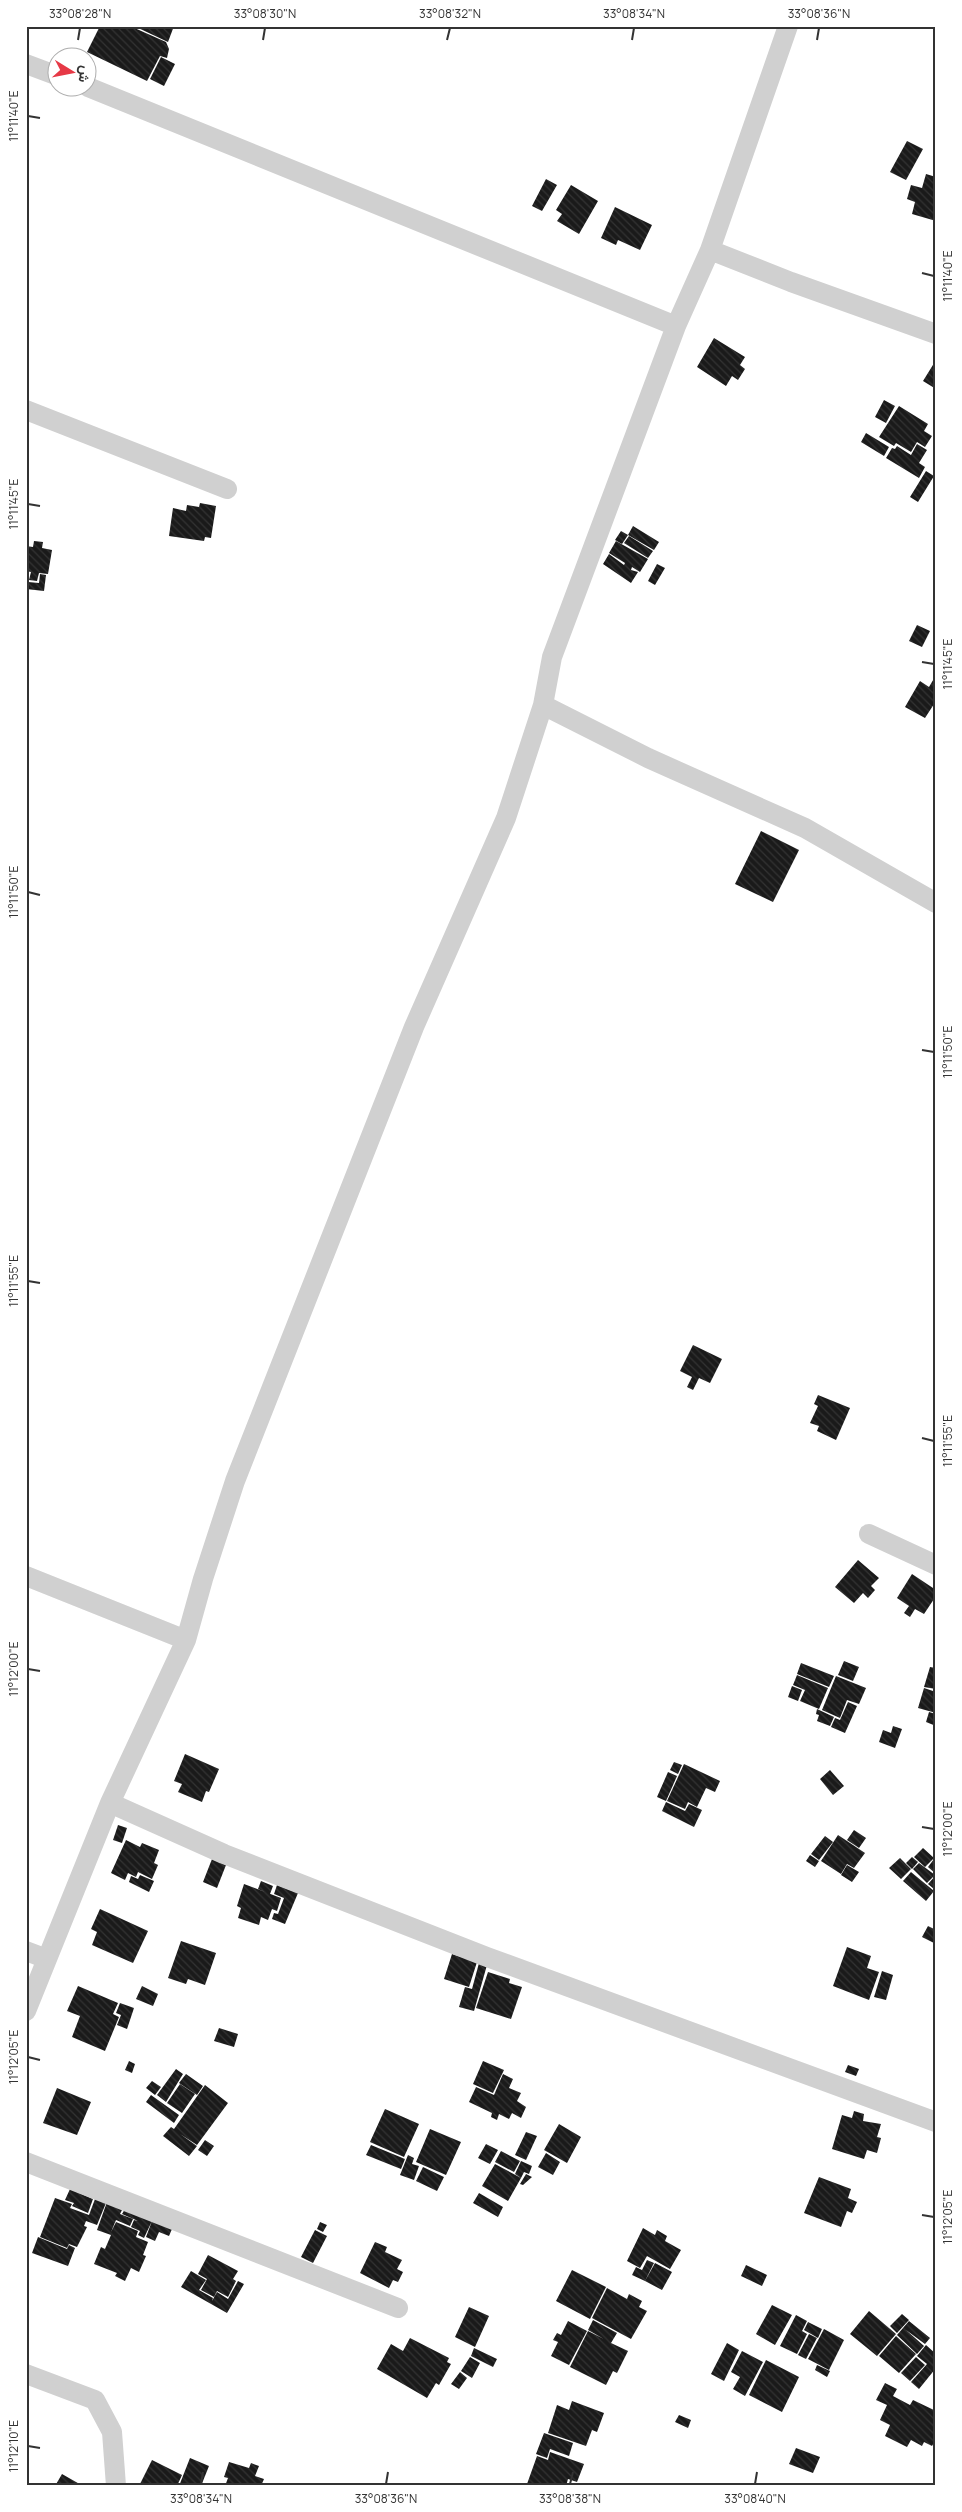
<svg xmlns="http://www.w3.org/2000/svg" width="962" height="2512" font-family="Manrope,Vazirmatn,sans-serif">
<defs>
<pattern id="building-back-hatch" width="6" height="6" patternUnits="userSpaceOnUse" patternTransform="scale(1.25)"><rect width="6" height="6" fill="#1a1a1a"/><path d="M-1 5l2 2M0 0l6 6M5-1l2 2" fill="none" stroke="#333"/></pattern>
</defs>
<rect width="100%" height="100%" fill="#fff"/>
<!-- building -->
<path fill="url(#building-back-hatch)" d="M100 26H130L166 42 169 49 167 58 160 56 147 81 87 52Z
M134 26H174L168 42Z
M161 57 175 64 164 86 150 79Z
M907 141 923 149 906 180 890 172Z
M926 174 936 177V221L912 214 915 202 907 199 911 185 922 188Z
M546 179 557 185 542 211 532 206Z
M571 185 598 201 579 234 557 221 562 214 556 210Z
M615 207 652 225 640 250 618 240 616 245 601 238Z
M714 338 745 357 740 365 745 369 738 380 732 376 726 386 697 367Z
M936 360V389L923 381Z
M884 400 895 406 886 423 875 417Z
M899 406 928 424 924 431 932 436 925 447 917 442 911 452 896 443 894 446 879 437Z
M866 433 889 447 884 456 861 442Z
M917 444 927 450 919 463 925 467 919 478 886 458 892 448 895 449 897 446 911 455Z
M926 471 934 476 918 502 910 497Z
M200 503 216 506 211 538 205 537 204 541 169 536 173 508 186 511 187 505 199 507Z
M633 526 659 542 654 550 628 535Z
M621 531 628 535 622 544 615 540Z
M629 536 653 551 648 558 624 543Z
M34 541 43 542 42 548 52 550 48 574 39 573 37 581 29 580 31 572 26 571V546L33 547Z
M616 541 648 559 640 572 632 567 631 570 638 572 631 583 603 564 609 554 624 565 625 563 609 553Z
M657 564 665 568 655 585 648 581Z
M26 573H29L28 582 39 583 40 574 46 575 44 591 26 589Z
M917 625 930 631 922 647 909 641Z
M936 675V701L925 718 905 707 920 681 929 687Z
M761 831 799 850 773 902 735 884Z
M693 1345 722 1359 710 1383 699 1378 693 1390 687 1387 692 1377 680 1371Z
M818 1395 850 1408 836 1440 817 1431 819 1426 810 1423 818 1406 814 1404Z
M858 1560 879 1578 871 1586 875 1590 868 1598 863 1593 854 1603 835 1587Z
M912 1574 936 1590V1596L924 1614 915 1609 910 1617 904 1613 909 1606 897 1598Z
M844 1661 859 1667 853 1681 838 1675Z
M801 1663 834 1676 829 1687 797 1674Z
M930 1667 936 1668V1689L924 1687Z
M797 1675 828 1688 819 1709 800 1701 805 1690 793 1685Z
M836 1676 866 1688 859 1704 847 1700 840 1718 822 1710Z
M792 1686 802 1690 798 1701 788 1697Z
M924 1688 936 1692V1713L918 1708Z
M848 1702 857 1706 845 1733 831 1727 835 1718 840 1720Z
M817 1709 834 1717 830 1726 817 1721 819 1715 816 1714Z
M929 1712 936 1714V1726L926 1722Z
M893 1726 902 1729 895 1748 879 1742 883 1730 891 1733Z
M185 1754 219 1769 209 1792 206 1791 202 1802 178 1792 182 1784 174 1781Z
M674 1762 682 1765 678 1774 670 1770Z
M684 1764 720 1781 715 1792 706 1788 697 1807 688 1802 685 1809 667 1801Z
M830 1770 844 1786 833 1795 820 1779Z
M668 1772 677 1776 666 1801 657 1797Z
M666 1802 685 1811 689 1804 702 1810 694 1827 662 1811Z
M118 1825 127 1828 122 1843 113 1840Z
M854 1830 866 1838 859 1848 847 1840Z
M838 1835 865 1853 854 1868 847 1864 841 1874 821 1861Z
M825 1836 833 1842 819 1860 811 1854Z
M126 1840 140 1847 142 1843 159 1850 154 1863 158 1865 152 1879 138 1872 136 1877 128 1873 125 1880 111 1873Z
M923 1848 934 1858 925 1867 914 1857Z
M810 1855 819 1861 815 1867 806 1861Z
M912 1857 918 1862 912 1869 906 1863Z
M900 1858 911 1869 901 1879 889 1868Z
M212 1859 226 1865 217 1888 203 1882Z
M934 1859 936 1861V1874L928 1867Z
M919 1863 935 1875 927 1883 913 1869Z
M847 1865 859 1872 852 1882 841 1875Z
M911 1872 934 1891 926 1901 903 1881Z
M140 1875 154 1881 149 1892 129 1882 131 1876 138 1879Z
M936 1875V1888L934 1889 928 1884Z
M261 1881 273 1886 270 1894 258 1889Z
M244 1884 281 1898 277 1911 272 1909 268 1920 261 1917 259 1925 238 1918 241 1908 237 1906Z
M277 1885 298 1893 285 1924 272 1919 274 1913 278 1914 284 1898 274 1894Z
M100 1909 148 1931 133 1963 92 1945 97 1932 91 1929Z
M928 1926 936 1930 934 1943 922 1937Z
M181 1941 216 1953 205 1985 188 1979 186 1984 168 1978Z
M847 1947 871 1956 867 1968 879 1972 869 2000 833 1986Z
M452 1954 477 1962 469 1987 444 1979Z
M479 1963 487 1965 474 2011 459 2007 465 1987 472 1989Z
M882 1971 893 1975 886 2000 874 1997Z
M488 1972 510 1979 509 1983 522 1987 511 2019 476 2008Z
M78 1986 118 2003 113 2014 119 2017 105 2051 72 2037 80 2016 67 2011Z
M142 1986 158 1994 153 2006 136 1999Z
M120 2003 134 2008 127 2029 117 2025 121 2015 116 2013Z
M219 2028 238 2034 234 2047 214 2041Z
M129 2061 135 2064 132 2073 125 2070Z
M483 2061 504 2070 493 2093 473 2084Z
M848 2065 859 2069 856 2076 845 2072Z
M176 2069 183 2074 166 2102 157 2095Z
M186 2074 203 2086 197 2095 179 2083Z
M503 2074 513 2079 509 2088 521 2093 517 2101 526 2107 521 2118 512 2113 509 2119 499 2114 497 2120 491 2117 492 2113 469 2102 476 2087 494 2095Z
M152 2081 161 2087 155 2095 146 2088Z
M180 2084 195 2094 182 2113 167 2103Z
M205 2085 228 2103 197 2145 180 2134 197 2146 189 2156 163 2136 171 2127 174 2129Z
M57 2088 91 2102 77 2135 43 2123Z
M151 2095 179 2115 174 2123 146 2102Z
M385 2109 419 2124 404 2157 370 2142Z
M854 2111 864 2114 863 2121 881 2124 877 2137 881 2138 877 2153 867 2150 864 2159 832 2149 842 2115 852 2118Z
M559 2124 581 2137 567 2163 544 2150Z
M430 2129 461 2142 446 2175 416 2162Z
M526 2132 537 2136 526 2160 515 2155Z
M205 2140 214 2146 207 2156 198 2150Z
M486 2144 498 2150 490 2164 478 2158Z
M371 2145 405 2159 401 2169 366 2155Z
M501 2151 520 2161 514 2172 495 2162Z
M546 2153 560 2162 553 2175 538 2167Z
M408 2155 414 2158 412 2164 419 2166 414 2180 400 2175Z
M521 2161 532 2166 529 2174 524 2172 521 2178 515 2174Z
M495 2164 521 2178 508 2201 482 2186Z
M423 2167 444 2177 437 2191 416 2181Z
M526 2174 532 2177 523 2185 520 2184Z
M819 2177 851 2189 848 2198 857 2202 852 2213 847 2211 841 2227 804 2213Z
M70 2189 93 2199 88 2213 72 2206 74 2203 65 2200Z
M479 2193 503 2207 498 2217 473 2203Z
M55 2198 72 2204 70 2208 89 2215 95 2199 106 2203 97 2225 86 2221 84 2226 87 2227 77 2247 69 2244 67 2248 40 2237Z
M107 2202 123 2208 120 2214 133 2219 130 2226 116 2220 111 2232 116 2222 138 2231 136 2237 148 2242 143 2255 146 2256 139 2272 131 2268 125 2281 115 2276 117 2273 94 2264 101 2247 105 2249 111 2235 97 2230Z
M125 2209 152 2221 144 2238 138 2235 140 2231 131 2227 134 2220 138 2221 122 2214Z
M152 2221 172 2229 169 2236 159 2232 155 2241 146 2237Z
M320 2222 327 2225 323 2232 317 2229Z
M643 2228 655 2235 657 2230 667 2236 665 2241 681 2250 670 2269 647 2256 640 2268 627 2261Z
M315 2230 327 2236 313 2263 301 2257Z
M38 2237 67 2249 69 2245 75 2248 68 2266 32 2253Z
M375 2242 387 2247 385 2252 402 2260 397 2269 403 2272 398 2282 393 2280 389 2288 360 2273Z
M208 2255 238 2271 233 2279 236 2281 228 2297 217 2291 214 2297 201 2290 207 2279 198 2274Z
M647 2260 654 2263 645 2281 632 2275 636 2267 642 2270Z
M655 2263 672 2272 662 2290 645 2281Z
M746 2265 767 2275 762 2286 741 2276Z
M572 2270 606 2287 590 2319 556 2301Z
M191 2271 206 2280 199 2290 213 2298 212 2301 217 2292 228 2299 238 2281 244 2284 227 2313 181 2287Z
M607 2288 627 2299 629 2294 642 2301 639 2307 647 2311 631 2339 592 2318Z
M772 2305 792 2315 775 2345 756 2334Z
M469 2307 489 2316 475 2347 455 2337Z
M869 2311 896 2334 877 2356 850 2334Z
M902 2314 909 2320 897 2333 890 2326Z
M796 2315 807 2321 802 2331 807 2334 797 2354 780 2346Z
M593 2320 617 2333 611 2343 628 2351 617 2373 613 2371 606 2385 570 2367 588 2331 604 2339 588 2330Z
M568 2321 587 2331 569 2365 551 2356 558 2342 553 2340 557 2333 561 2335Z
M909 2321 930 2338 925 2344 906 2330 924 2346 917 2354 897 2335Z
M808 2322 822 2329 818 2338 804 2330Z
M824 2329 844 2340 829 2370 808 2359Z
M809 2334 817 2338 806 2359 798 2355Z
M896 2336 916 2354 899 2373 879 2356Z
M410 2338 449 2358 447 2362 451 2364 439 2385 436 2383 427 2398 377 2369 391 2344 403 2351Z
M727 2343 739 2350 724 2381 711 2374Z
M926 2345 936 2354V2368L919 2389 911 2382 927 2364 917 2356Z
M474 2348 497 2359 493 2367 471 2356Z
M742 2351 763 2362 745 2396 733 2389 740 2377 731 2372Z
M470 2357 480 2363 472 2378 461 2371Z
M916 2357 925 2365 910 2381 901 2373Z
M766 2360 799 2377 782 2412 749 2395Z
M817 2365 830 2371 827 2377 815 2370Z
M460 2372 467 2378 459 2389 451 2384Z
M885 2383 897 2389 893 2396 910 2405 913 2400 936 2411V2439L932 2446 924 2442 922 2446 911 2440 907 2447 885 2436 890 2425 880 2420 887 2405 876 2400Z
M572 2401 604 2413 597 2432 592 2430 586 2446 548 2433 557 2405 569 2410Z
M679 2415 691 2420 688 2428 675 2422Z
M544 2433 573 2443 569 2456 550 2449 547 2458 536 2454Z
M796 2448 820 2457 813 2473 789 2464Z
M550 2452 584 2464 577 2482 568 2479 566 2486 527 2484 537 2456 548 2460Z
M190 2458 209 2466 201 2486H179Z
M152 2460 182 2475 177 2486H139Z
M229 2462 249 2468 251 2463 259 2466 255 2476 264 2479 261 2486H225L228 2478 224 2477Z
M62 2474 83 2486H55Z"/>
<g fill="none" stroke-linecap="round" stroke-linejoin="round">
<!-- street -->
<path stroke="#d0d0d0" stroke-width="20" d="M26 64 58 76
M88 87 676 326
M710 250 791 282 936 334
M26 410 227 489
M543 705 648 758 805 828 936 903
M869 1534 936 1565
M26 1576 186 1640
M110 1803 224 1854 487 1957 936 2122
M26 1951 47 1959
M26 2011 110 1803 186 1640 203 1579 235 1481 414 1027 506 818 543 705 552 657 676 326 710 250 788 26
M26 2162 398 2308
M26 2374 95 2400 112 2432 116 2486"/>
</g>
<!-- ticks -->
<path fill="none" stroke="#333" stroke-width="2" d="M78 40 80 28M263 40 265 28M447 40 450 28M632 40 634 28M817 40 819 28M28 116 40 118M922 273 934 276M28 504 40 506M922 662 934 664M28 892 40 895M922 1050 934 1052M28 1281 40 1283M922 1438 934 1441M28 1669 40 1671M922 1827 934 1829M28 2057 40 2060M922 2215 934 2217M28 2446 40 2448M201 2484 203 2472M386 2484 388 2472M570 2484 573 2472M755 2484 757 2472"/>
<!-- border -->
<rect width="962" height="2512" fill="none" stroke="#ffffff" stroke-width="55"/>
<!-- north arrow -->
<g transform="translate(72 72) rotate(100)"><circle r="24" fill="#ffffff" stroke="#adadad"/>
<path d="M0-4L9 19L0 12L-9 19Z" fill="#e63946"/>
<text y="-8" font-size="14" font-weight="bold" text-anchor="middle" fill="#333333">ش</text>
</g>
<rect x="28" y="28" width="906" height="2456" fill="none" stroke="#333" stroke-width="2"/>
<g font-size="12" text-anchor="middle" fill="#333">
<text x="80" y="18">33°08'28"N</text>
<text x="265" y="18">33°08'30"N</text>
<text x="450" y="18">33°08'32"N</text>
<text x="634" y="18">33°08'34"N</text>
<text x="819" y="18">33°08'36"N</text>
<text transform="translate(14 116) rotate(-90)" y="4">11°11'40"E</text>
<text transform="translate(948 276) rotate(-90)" y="4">11°11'40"E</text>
<text transform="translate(14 504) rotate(-90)" y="4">11°11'45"E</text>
<text transform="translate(948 664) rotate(-90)" y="4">11°11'45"E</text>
<text transform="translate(14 892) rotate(-90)" y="4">11°11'50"E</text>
<text transform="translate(948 1052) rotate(-90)" y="4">11°11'50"E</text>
<text transform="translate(14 1281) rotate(-90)" y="4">11°11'55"E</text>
<text transform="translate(948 1441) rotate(-90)" y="4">11°11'55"E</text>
<text transform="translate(14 1669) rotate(-90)" y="4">11°12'00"E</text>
<text transform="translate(948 1829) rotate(-90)" y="4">11°12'00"E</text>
<text transform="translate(14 2057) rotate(-90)" y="4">11°12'05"E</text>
<text transform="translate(948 2217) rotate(-90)" y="4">11°12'05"E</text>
<text transform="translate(14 2446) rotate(-90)" y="4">11°12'10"E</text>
<text x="201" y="2503">33°08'34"N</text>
<text x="386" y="2503">33°08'36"N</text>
<text x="570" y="2503">33°08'38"N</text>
<text x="755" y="2503">33°08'40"N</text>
</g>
</svg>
